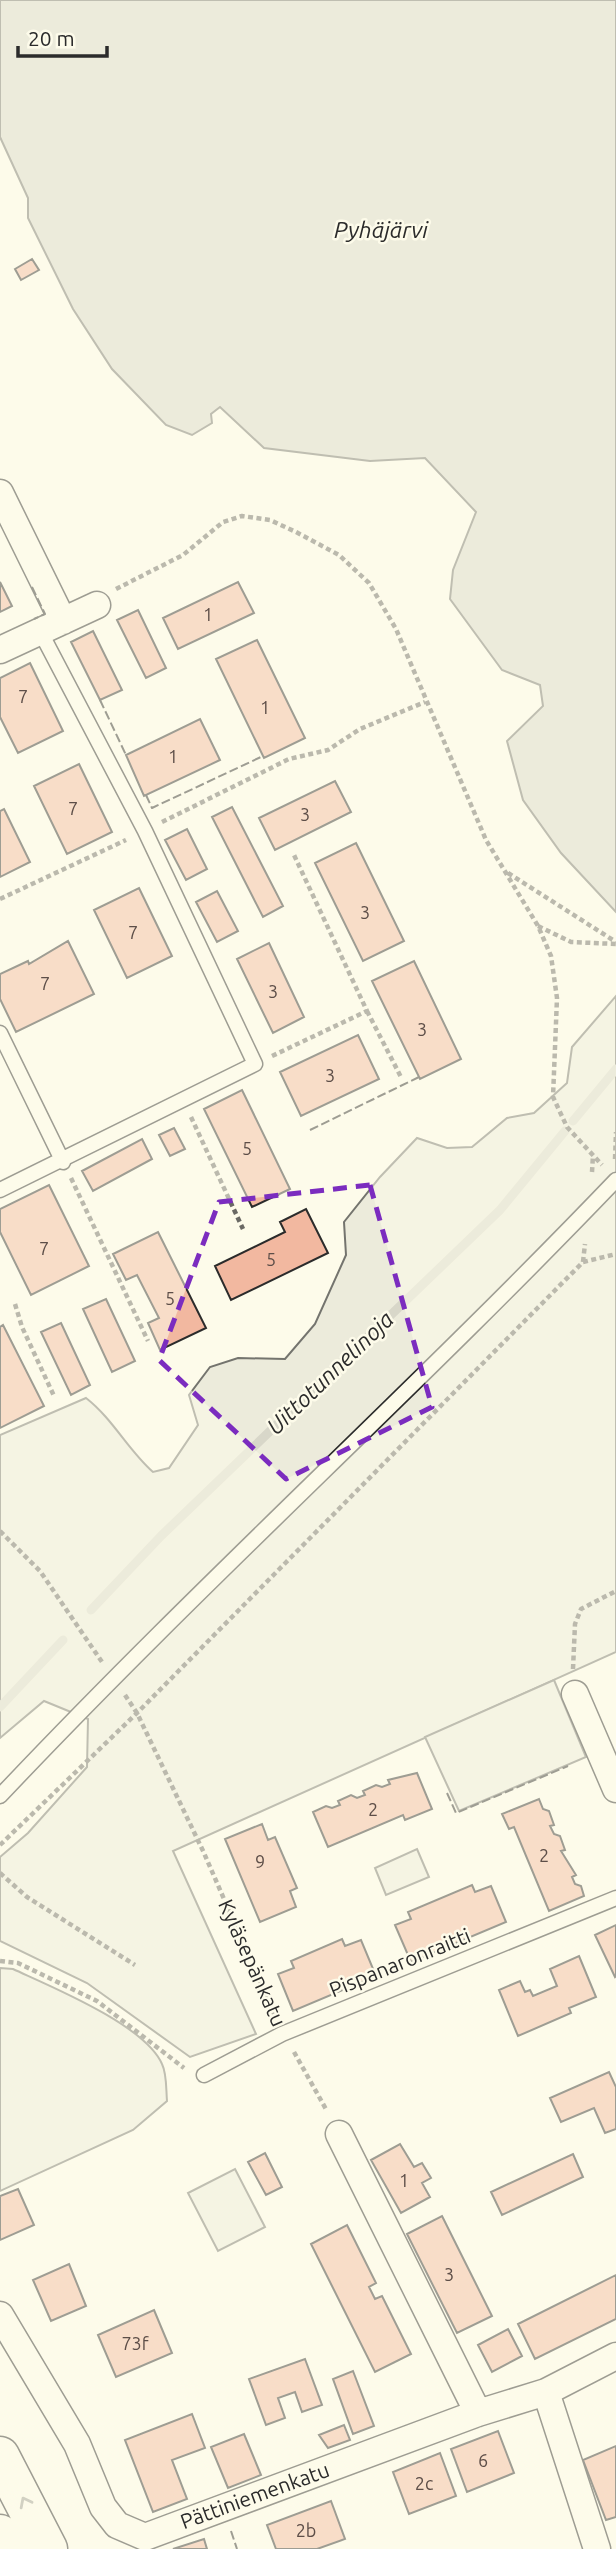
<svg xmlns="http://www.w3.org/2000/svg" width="616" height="2549" font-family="Ubuntu,sans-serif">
<rect width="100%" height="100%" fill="#fdfbea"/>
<!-- green -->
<path fill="#ecebdb" stroke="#74746e" stroke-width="2" d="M616 996V1652L173 1851 256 2034 190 2057 87 1983 0 1941V1857L28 1833 87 1767 88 1719 44 1701 0 1738V1435L86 1398C113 1419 128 1450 153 1472L169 1468 198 1425 189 1395 210 1367 238 1358 285 1359 315 1324 346 1255 344 1222 380 1177 417 1138 447 1148 472 1147 507 1118 534 1113 567 1083 572 1047Z
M417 1849 429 1877 386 1895 375 1868Z
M0 1968 13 1969C52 1987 145 2025 162 2064 167 2074 166 2090 167 2101L133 2130 0 2191Z"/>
<!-- parking -->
<path fill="#eceadb" stroke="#74746e" stroke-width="2" d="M554 1680 586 1757 459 1811 425 1737Z
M235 2169 265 2227 218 2251 188 2193Z"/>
<!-- water -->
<path fill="#d8d7c9" stroke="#74746e" stroke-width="2" d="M0 0H616V912L561 853 523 800 507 741 543 706 540 685 502 670 450 599 453 570 476 512 425 458 370 461 264 448 220 407 211 414 212 423 192 435 166 425 112 369 73 309 28 218V198L0 137Z"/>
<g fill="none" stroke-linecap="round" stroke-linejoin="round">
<!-- stream -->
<path stroke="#d8d7c9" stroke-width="9" d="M573 1121 616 1069
M91 1610 161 1536 500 1210 565 1131
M0 1707 63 1640"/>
</g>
<!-- building -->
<path fill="#f2b8a0" stroke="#2b2b2b" stroke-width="2" d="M32 259 39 270 21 280 15 269Z
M0 582 12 606 0 612Z
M238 582 254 613 178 649 163 618Z
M138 610 166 668 146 678 117 620Z
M93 631 122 690 100 700 71 642Z
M257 640 305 738 264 758 216 659Z
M30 663 63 731 18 753 0 717V678Z
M200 719 220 760 144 796 126 755Z
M79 764 112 832 67 854 34 786Z
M335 781 351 812 275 850 259 818Z
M232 807 283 906 263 917 212 817Z
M4 809 30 862 0 877V811Z
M187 829 207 869 186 880 165 840Z
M356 843 404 941 363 961 315 863Z
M139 888 172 956 127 978 94 910Z
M217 891 238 931 217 942 196 902Z
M68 941 94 994 16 1032 0 999V974L28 961 29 964Z
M269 943 304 1017 273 1033 237 959Z
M414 961 461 1059 420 1079 372 981Z
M358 1035 379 1079 301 1116 280 1072Z
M242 1090 290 1189 252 1207 204 1109Z
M174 1128 185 1149 170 1156 159 1135Z
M142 1139 152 1159 93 1191 82 1171Z
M49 1185 89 1266 31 1295 0 1232V1209Z
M306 1209 328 1253 231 1300 215 1266 285 1232 280 1222Z
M158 1232 206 1328 160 1350 148 1323 159 1318 137 1275 126 1280 113 1254Z
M106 1299 135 1361 112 1372 83 1309Z
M61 1323 90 1385 71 1395 41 1332Z
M3 1325 44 1406 0 1428V1327Z
M417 1773 432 1809 405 1820 403 1815 328 1847 313 1812 326 1806 332 1808 340 1805 338 1801 351 1795 357 1798 365 1795 363 1791 376 1785 382 1787 390 1784 388 1780Z
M539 1799 543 1809 549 1811 554 1825 550 1826 554 1834 560 1836 565 1850 561 1851 576 1875 572 1877 575 1884 581 1886 584 1896 549 1911 514 1827 509 1829 502 1814Z
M262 1824 268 1840 275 1837 297 1888 290 1891 296 1907 260 1922 225 1839Z
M472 1885 475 1892 491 1886 506 1922 411 1962 395 1925 411 1919 408 1912Z
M616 1925V1976L615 1977 595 1935Z
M342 1939 345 1946 361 1940 376 1976 293 2011 278 1974 294 1968 291 1961Z
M579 1956 596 1997 569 2008 571 2013 518 2036 499 1990 520 1981 525 1992 530 1990 533 1996 557 1986 550 1969Z
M609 2072 616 2087V2129L605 2133 594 2108 561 2122 550 2098Z
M400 2144 414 2167 422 2163 431 2178 422 2183 430 2197 401 2213 371 2160Z
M265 2153 282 2187 266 2195 248 2162Z
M573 2154 583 2177 502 2215 491 2192Z
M18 2189 34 2225 0 2240V2196Z
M442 2216 492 2316 457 2333 407 2234Z
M347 2225 376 2283 369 2287 375 2299 382 2296 411 2354 375 2372 311 2244Z
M69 2264 86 2306 51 2321 33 2280Z
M616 2275V2319L535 2359 518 2324Z
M154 2310 172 2353 116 2377 98 2335Z
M508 2329 522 2356 492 2372 478 2345Z
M305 2359 322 2405 302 2412 295 2392 278 2398 285 2418 266 2425 249 2379Z
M353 2371 374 2426 353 2434 333 2379Z
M192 2414 205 2448 172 2460 187 2499 153 2512 125 2440Z
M344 2425 350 2440 328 2448 319 2435Z
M498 2431 514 2473 467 2492 451 2449Z
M244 2434 261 2475 228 2488 211 2447Z
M616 2446V2517L606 2520 583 2460Z
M440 2453 456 2496 409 2514 393 2472Z
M331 2501 345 2539 317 2549H276L267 2525Z
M204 2539 207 2549H173Z"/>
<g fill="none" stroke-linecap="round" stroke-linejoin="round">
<defs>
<path id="service" d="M0 1033 63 1162
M0 1190 255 1064 145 831 40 631
M0 1796C199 1585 415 1390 616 1180
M204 2075 282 2034 616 1898"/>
<path id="minor" d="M0 493 63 621
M0 650 97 605
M575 1694 616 1789
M339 2134 478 2413
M0 2315 77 2444 103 2507 117 2525 145 2537 478 2413 546 2392 616 2356
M546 2392 597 2549"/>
<path id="secondary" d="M0 2456 48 2549
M0 2534 8 2549"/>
</defs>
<!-- service casing -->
<use href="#service" stroke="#2b2b2b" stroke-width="17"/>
<!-- minor casing -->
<use href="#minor" stroke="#2b2b2b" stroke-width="29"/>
<!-- secondary casing -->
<use href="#secondary" stroke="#2b2b2b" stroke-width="41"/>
<!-- path -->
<path stroke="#6a6964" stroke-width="4.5" stroke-dasharray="5 3.5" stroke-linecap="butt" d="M116 589 183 555 223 522 242 516 270 520 296 532 339 555 369 583 396 629 486 840 538 926 551 956 557 998 553 1097 567 1127 602 1165
M162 822 289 759 328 750 360 729 425 702
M508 873 616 942
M0 899 126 840
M538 926 571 942 616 944
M367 1011 402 1079
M272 1056 367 1011 294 855
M191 1117 243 1229
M615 1159 616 1132
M592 1172 593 1155
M71 1178 148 1341
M583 1262 616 1254
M15 1304 22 1327 54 1396
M0 1531 40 1571 102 1662
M573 1669 575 1624 581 1609 616 1591
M125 1695 137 1713 204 1853 274 2014
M0 1845 137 1713 583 1262 585 1244
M0 1873 27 1897 135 1965
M0 1961 18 1963 97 2001 184 2068
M294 2052 327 2111"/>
<!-- service -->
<use href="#service" stroke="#fdfbea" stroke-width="14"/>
<!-- minor -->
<use href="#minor" stroke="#fdfbea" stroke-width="26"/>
<!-- secondary -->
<use href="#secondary" stroke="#fdfbea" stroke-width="38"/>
<!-- fence -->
<path stroke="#2b2b2b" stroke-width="2" stroke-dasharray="9 3.5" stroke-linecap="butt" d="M32 587 45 614 34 619
M100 700 126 755
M146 795 152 808 263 756
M310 1130 419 1077
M447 1793 456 1813 568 1766
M231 2531 237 2549"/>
</g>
<!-- one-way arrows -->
<defs><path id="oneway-chevron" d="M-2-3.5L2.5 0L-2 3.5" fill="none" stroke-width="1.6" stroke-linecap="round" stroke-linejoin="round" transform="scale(1.75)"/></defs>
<use stroke="#9e9d94" href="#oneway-chevron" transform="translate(25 2502) rotate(-117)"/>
<!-- marked area -->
<path d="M0 0H616V2549H0ZM370 1185 432 1407 286 1479 159 1360 219 1202Z" fill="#fdfbea" fill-opacity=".55" fill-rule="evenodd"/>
<path fill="none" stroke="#7b2cbf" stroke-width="5" stroke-dasharray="14 9" stroke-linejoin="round" d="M370 1185 432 1407 286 1479 159 1360 219 1202Z"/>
<g text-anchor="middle" stroke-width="5" stroke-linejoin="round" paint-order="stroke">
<!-- number labels -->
<g font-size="18" fill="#5d4e48">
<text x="208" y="621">1</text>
<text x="23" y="703">7</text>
<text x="265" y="714">1</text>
<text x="173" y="763">1</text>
<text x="73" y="815">7</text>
<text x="305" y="821">3</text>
<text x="365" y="919">3</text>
<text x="133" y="939">7</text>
<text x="45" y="990">7</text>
<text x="273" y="998">3</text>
<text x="422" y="1036">3</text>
<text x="330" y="1082">3</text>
<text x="247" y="1155">5</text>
<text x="44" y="1255">7</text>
<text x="271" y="1266">5</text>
<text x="170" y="1305">5</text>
<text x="373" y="1816">2</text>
<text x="544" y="1862">2</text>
<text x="260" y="1868">9</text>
<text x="404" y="2187">1</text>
<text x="449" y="2281">3</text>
<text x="135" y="2350">73f</text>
<text x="483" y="2467">6</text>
<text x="424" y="2490">2c</text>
<text x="306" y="2537">2b</text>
</g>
<!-- street labels -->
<g font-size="21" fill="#2b2b2b" stroke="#fdfbea">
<text transform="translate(252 1963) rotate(66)" y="7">Kyläsepänkatu</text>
<text transform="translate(400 1963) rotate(-22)" y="7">Pispanaronraitti</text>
<text transform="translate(255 2496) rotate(-20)" y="7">Pättiniemenkatu</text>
</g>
<!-- water labels -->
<g font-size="23" font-style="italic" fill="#2b2b2b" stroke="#fdfbea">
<text x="381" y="238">Pyhäjärvi</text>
<text transform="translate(330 1373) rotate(-44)" y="8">Uittotunnelinoja</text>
</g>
</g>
<!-- scale -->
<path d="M18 46v10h89v-10" fill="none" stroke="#2b2b2b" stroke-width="3.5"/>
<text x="28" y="46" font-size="21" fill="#2b2b2b" stroke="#fdfbea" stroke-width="5" paint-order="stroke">20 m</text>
</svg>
